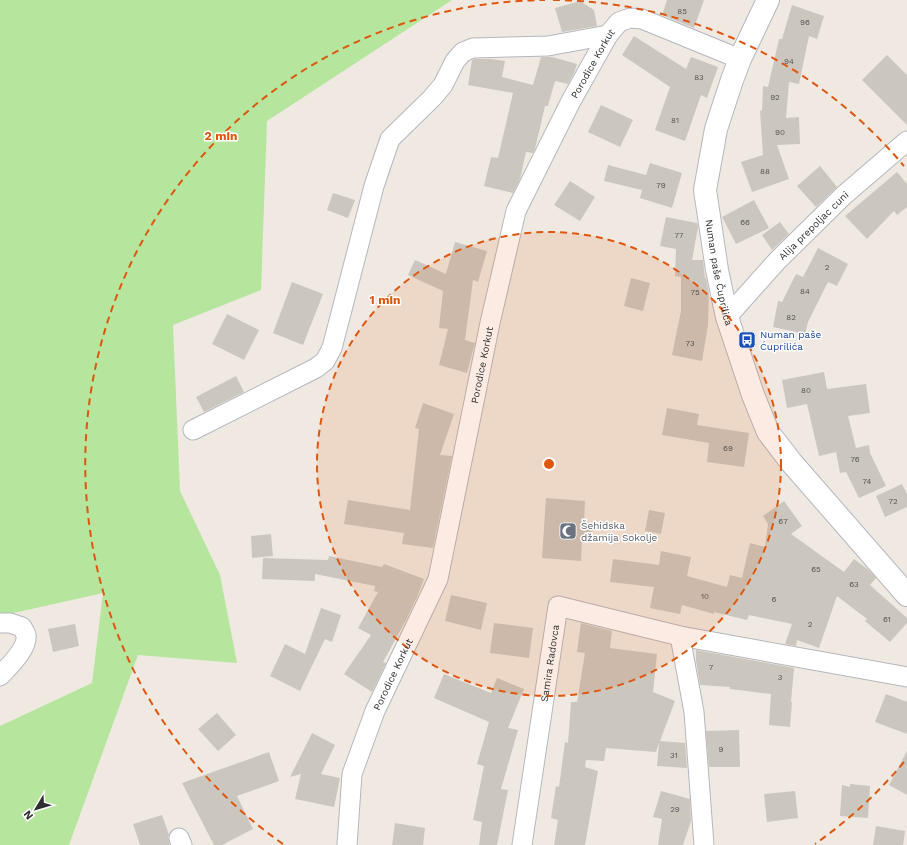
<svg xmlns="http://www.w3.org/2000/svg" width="907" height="845" font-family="'Work Sans',sans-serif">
<rect width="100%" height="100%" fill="#efe9e1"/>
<!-- green -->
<path fill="#b6e59e" d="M0 0H452L267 121 261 290 173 325 180 491 220 575 237 663 138 655 69 845H0V726L92 683 103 593 0 616Z"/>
<!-- building -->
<path fill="#cbc7bf" d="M667 0H704L694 28 662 15Z
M580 1 594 10 597 26 562 32 555 8Z
M792 5 824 16 817 39 809 36 799 84 789 82 786 118 799 117 800 144 777 145 789 179 752 192 741 162 763 155 760 111 762 110 763 86 768 87 779 39H782Z
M634 36 686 69 691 57 718 67 707 98 701 95 685 141 655 130 670 87 622 55Z
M887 55 907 75V125L862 80Z
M541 57H552L577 64 574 73 568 84 555 81 548 106H545L535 149 533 153 526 152 520 179 513 193 484 186 491 157 498 158 513 93 468 85 472 60 475 59H491L505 61 502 77 533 85Z
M601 105 633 120 620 147 588 132Z
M650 163 682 173 672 208 640 198 642 190 604 181 608 165 646 175Z
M820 166 837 187 816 207 797 186Z
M897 172 907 184V207L897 215 894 211 867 239 845 216Z
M570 181 595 197 580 221 554 205Z
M333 193 355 200 348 218 327 210Z
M754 200 769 228 736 244 722 217Z
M666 217 697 223 698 227 692 260H703L705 278H706L709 293 708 325 702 361 672 355 681 311V277L675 276 676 249 660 246Z
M780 222 789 234 772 250 762 235Z
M455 242 487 251 478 282 473 280 465 340 475 343 467 373 439 365 448 329 439 328 443 291 408 275 415 260 446 274Z
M818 248 848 264 837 286 828 282 808 322 805 334 773 327 778 301 782 302 796 274 803 277Z
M631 278 650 283 643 311 624 306Z
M292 282 323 294 303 345 273 333Z
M227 314 259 330 244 360 212 344Z
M824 372 827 389 866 384 870 413 848 416 856 448 869 445 870 453 886 486 859 498 846 472 840 473 836 452 819 456 807 404 787 408 782 380Z
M236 376 244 392 204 412 196 397Z
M423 403 454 414 440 455 452 456 433 548 402 544 404 533 344 524 348 500 410 510 419 429 415 428Z
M667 408 699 414 697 425 749 433 744 467 707 462 709 443 662 435Z
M902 484 907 494V507L885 517 876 496Z
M546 498 585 501 584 523 593 524 591 539H582L581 561 542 558Z
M784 501 802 526 791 534 844 572 854 559 869 570 876 578 870 585 907 618V623L890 642 865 621 867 619 837 596 819 648 797 640 796 646 785 644 792 624 749 615 747 620 714 612V614L682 605 680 614 650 608 654 587 610 582 613 559 659 565 661 551 691 557 687 576 727 587 730 575 742 578 750 543 765 547 768 524 763 516Z
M649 510 665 513 661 534 645 531Z
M271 534 273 556 252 558 251 536Z
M329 556 382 567 384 564 424 579 417 597 406 620 383 662 386 663 372 692 344 674 371 635 358 628 378 592 374 591 375 586 315 574V581L262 579 263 558 328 560Z
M451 595 487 603 481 630 445 621Z
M321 608 341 615 332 642 325 639 300 691 270 676 285 644 305 654Z
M494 623 533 628 529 658 490 653Z
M581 623 612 631 610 648 657 654 653 692 675 701 660 741 685 743 687 768 657 766 659 743 656 752 606 748 604 761 586 760 585 767 598 771 585 845H554L558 820 551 818 556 786 559 787 565 742 568 743 571 702H577L585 653 577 652Z
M75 624 79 646 53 652 48 629Z
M696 650 794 668 791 702H792L790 727 769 725 771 694 730 689V687L700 685 696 660Z
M444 674 491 693 497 678 524 689 508 728 518 730 501 789 508 790 497 845H479L482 822 473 820 484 766 477 764 489 722 434 698Z
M886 694 907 702V734L875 722Z
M217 713 236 735 218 751 198 729Z
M739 730 740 767H709L706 731Z
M312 733 335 745 321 774 340 778 334 807 295 799 301 774 290 777Z
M907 751V795L889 785Z
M269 752 279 781 237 796 253 829 222 845H214L182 783Z
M850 784 870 786 868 818 840 816 842 785 850 787Z
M661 791 690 799 691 821 683 845H658L662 819 653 817Z
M795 791 798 818 767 822 764 794Z
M162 815 169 835 168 837 170 845H140L133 824Z
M395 823 425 828 423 845H392Z
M876 826 905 831 903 845H873Z"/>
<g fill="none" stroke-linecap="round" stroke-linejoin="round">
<defs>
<g id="minor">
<path id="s1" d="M727 317 777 261 843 196 907 141"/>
<path d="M193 430 316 368 325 361 332 348 374 186 390 139 432 98 443 85 455 61 463 52 473 48 548 46 608 35"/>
<path d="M0 623H10L22 627C23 629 25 632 26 635 28 649 9 666 0 676"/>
<path d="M680 636 694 712 704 845"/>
<path d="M179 838 182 845"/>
<path id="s2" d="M347 845 352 774 375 711 438 579 490 323 516 211 571 101 608 35 619 22 630 18 642 19 740 59"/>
<path id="s3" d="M522 845 558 606 680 636 907 677"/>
</g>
<g id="tertiary">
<path id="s4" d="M768 0 740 59 732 80 716 129 705 190 717 270 727 317 753 395 768 432 791 462 907 595"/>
</g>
</defs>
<!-- minor casing -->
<use href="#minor" stroke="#b4b7c1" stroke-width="21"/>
<!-- tertiary casing -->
<use href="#tertiary" stroke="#b4b7c1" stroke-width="24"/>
<!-- minor -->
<use href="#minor" stroke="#fff" stroke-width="19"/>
<!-- tertiary -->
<use href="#tertiary" stroke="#fff" stroke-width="22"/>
</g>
<!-- distance rings -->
<circle cx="549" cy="464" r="232" fill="#df570e" fill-opacity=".12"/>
<g fill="none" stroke="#df570e" stroke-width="2" stroke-dasharray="7 5">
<circle cx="549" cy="464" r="232"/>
<path d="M904 762A464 464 0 0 1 815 844M283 844A464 464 0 0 1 545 0M553 0A464 464 0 0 1 904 166"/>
</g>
<!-- icons -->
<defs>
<symbol id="bus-square" viewBox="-11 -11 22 22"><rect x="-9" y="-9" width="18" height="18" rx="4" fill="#1a4fb4" stroke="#fff"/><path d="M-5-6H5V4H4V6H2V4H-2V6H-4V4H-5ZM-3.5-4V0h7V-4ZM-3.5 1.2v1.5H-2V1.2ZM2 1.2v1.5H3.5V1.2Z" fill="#fff"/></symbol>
<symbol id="mosque-square" viewBox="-11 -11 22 22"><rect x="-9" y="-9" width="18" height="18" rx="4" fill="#6b7280" stroke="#fff"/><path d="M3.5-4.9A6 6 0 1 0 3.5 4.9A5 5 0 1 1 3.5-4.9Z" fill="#fff"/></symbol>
</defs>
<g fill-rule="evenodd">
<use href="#bus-square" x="737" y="330" width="20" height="20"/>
<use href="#mosque-square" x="558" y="521" width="20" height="20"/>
</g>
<g text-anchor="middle" stroke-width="3" stroke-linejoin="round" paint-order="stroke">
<!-- number labels -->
<g font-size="8" fill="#555452">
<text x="682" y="14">85</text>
<text x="805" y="25">96</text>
<text x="789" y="64">94</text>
<text x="699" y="80">83</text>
<text x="775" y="100">92</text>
<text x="675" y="123">81</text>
<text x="780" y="135">90</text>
<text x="765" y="174">88</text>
<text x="661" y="188">79</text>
<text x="745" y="225">66</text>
<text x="679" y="238">77</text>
<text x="827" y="270">2</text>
<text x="805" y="294">84</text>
<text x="695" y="295">75</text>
<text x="791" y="320">82</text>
<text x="690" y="346">73</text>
<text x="806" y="393">80</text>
<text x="728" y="451">69</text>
<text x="855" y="462">76</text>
<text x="867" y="484">74</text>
<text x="893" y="504">72</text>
<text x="783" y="524">67</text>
<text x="816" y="572">65</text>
<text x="854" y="587">63</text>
<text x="705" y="599">10</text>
<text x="774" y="602">6</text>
<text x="887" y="622">61</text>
<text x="810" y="627">2</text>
<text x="711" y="670">7</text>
<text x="780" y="680">3</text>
<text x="721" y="752">9</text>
<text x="674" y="758">31</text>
<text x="675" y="812">29</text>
</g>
<!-- street labels -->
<g font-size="10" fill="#2e2e2e" stroke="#fff">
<text dy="4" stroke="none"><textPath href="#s2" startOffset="827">Porodice Korkut</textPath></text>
<text dy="4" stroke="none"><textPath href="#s1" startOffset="126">Alija prepoljac cuni</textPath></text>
<text dy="4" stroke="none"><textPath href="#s4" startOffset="285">Numan paše Čuprilića</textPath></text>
<text dy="4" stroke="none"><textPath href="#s2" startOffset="503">Porodice Korkut</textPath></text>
<text dy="4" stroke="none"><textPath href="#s3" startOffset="184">Samira Radovca</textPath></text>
<text dy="4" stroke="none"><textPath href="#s2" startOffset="179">Porodice Korkut</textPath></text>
</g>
<!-- transit labels -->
<g font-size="10" fill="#164399" stroke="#fff" text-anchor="start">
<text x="760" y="338">Numan paše<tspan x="760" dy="12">Ćuprilića</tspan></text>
</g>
<!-- worship labels -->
<g font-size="10" fill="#5b616d" stroke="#fff" text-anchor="start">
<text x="581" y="529">Šehidska<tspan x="581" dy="12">džamija Sokolje</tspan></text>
</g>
</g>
<circle cx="549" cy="464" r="6" fill="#df570e" stroke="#fff" stroke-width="2"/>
<g font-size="12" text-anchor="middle" font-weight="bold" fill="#df570e" stroke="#fff" stroke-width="3" stroke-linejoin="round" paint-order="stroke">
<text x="221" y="140">2 min</text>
<text x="385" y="304">1 min</text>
</g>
<!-- north arrow -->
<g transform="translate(36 809) rotate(232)" stroke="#ffffff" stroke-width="3" paint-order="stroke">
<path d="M0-3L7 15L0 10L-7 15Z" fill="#2e2e2e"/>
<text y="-6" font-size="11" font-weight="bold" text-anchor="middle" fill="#2e2e2e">N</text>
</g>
</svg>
